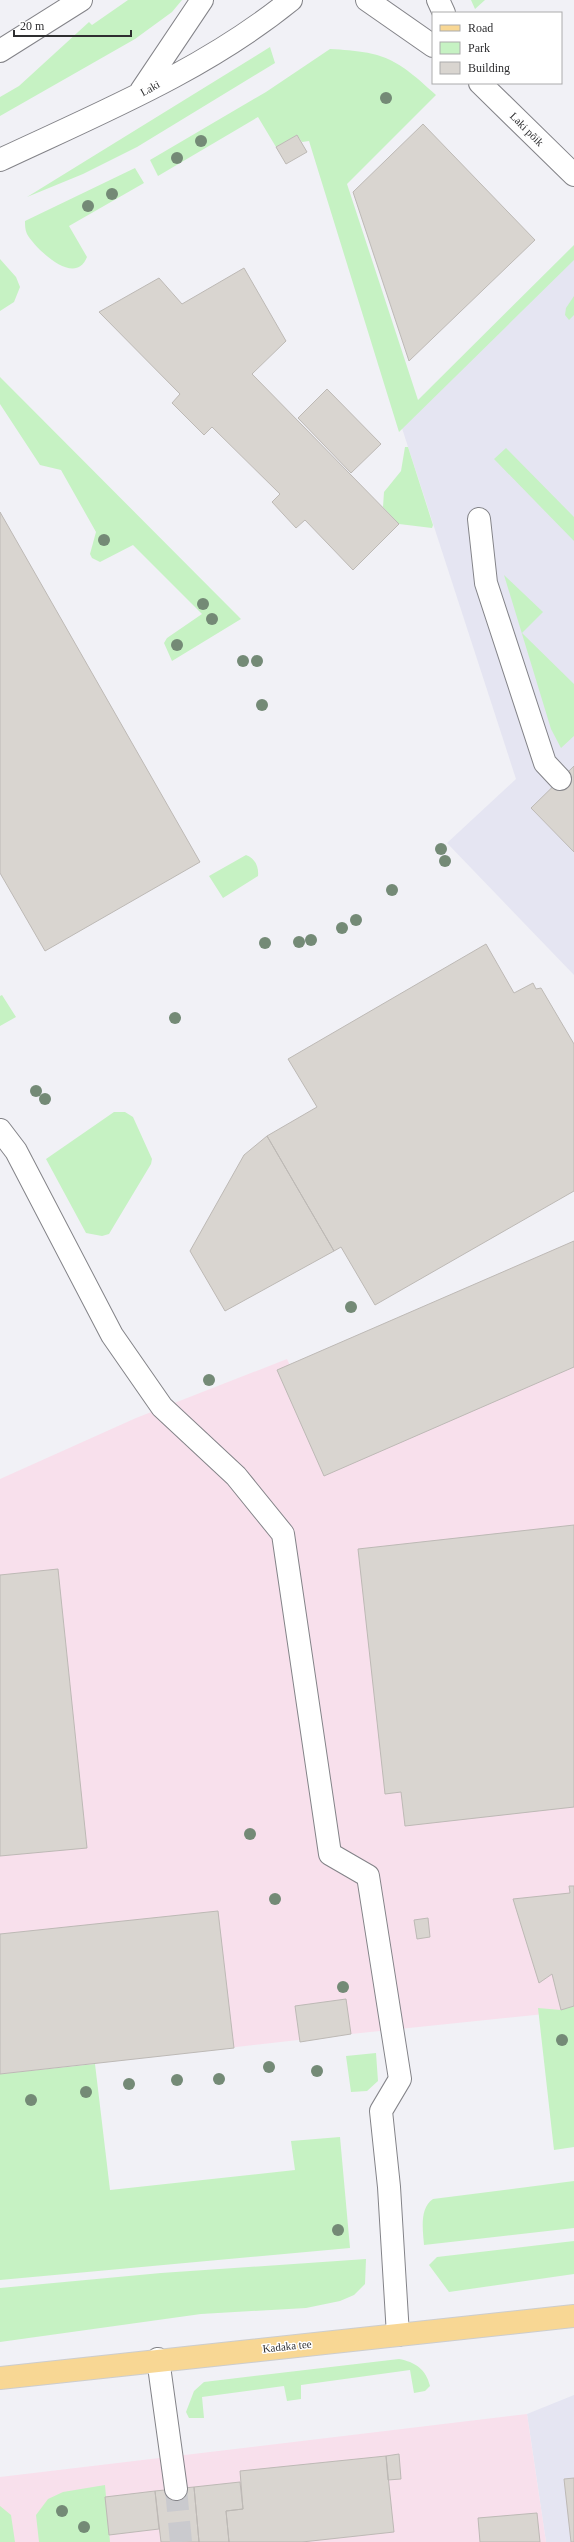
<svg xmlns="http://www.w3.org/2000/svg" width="574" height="2542" font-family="Georgia,serif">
<rect width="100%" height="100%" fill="#f1f1f6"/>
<!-- built -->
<path fill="#e5e5f2" d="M574 249V975L447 843 516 779 399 419Z
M574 2395V2542H546L527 2414Z"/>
<!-- industrial -->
<path fill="#f8e0ec" d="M574 1241V2011L351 2034 0 2074V1479L136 1418 287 1359 290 1365Z
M527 2414 546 2542H0V2477Z"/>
<!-- green -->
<path fill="#c6f2c3" d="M128 0H182L172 12 135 39 0 116V97L19 86 89 22 92 25Z
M471 0H485L475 9Z
M270 47 275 63 137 147 83 174 27 197Z
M330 49C385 52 396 58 436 95L347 184 418 400 574 245V260L399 432 309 141 302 142 297 135 276 147 258 117 158 176 150 160 266 92Z
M135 168 144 183 69 226 87 257C75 288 35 248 27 234 25 230 25 225 25 221Z
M0 259 16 277 20 287 14 302 0 311Z
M574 296V315L569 320 565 315 566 308Z
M0 377 241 619 172 661 164 643 167 638 202 614 133 545 100 562 92 558 90 554 96 532 61 470 40 465 0 404Z
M405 447H408L433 525 432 528 399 524 383 507 384 492 401 471Z
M506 448 574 517V541L494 459Z
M504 575 543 612 522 633 574 684V736L561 748 551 729Z
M246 855C255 858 259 867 258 876L223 898 209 876Z
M2 995 16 1017 0 1026V996Z
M114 1112H125L133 1117 152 1159 151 1164 109 1234 102 1236 86 1233 46 1159Z
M574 2006V2147L554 2150 538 2008 561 2010Z
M376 2053 378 2081 367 2091 351 2092 346 2056Z
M95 2064 110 2190 295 2170 291 2141 340 2137 350 2248 0 2280V2074Z
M574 2181V2228L424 2245C423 2231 419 2208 433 2199Z
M574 2241V2274L449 2292 429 2265 437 2257Z
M366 2259 365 2284 354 2295 340 2301 306 2308 201 2314 0 2342V2288L161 2273Z
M399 2359C415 2362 426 2369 430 2386L425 2391 414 2393 410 2370 301 2385V2399L287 2401 284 2386 202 2397 204 2418H189L186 2412 194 2391 204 2382Z
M105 2485 110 2542H39L36 2515 48 2499 63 2492Z
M0 2506 11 2515 15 2542H0Z"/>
<!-- building -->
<path fill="#d9d5d0" stroke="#bdb9b5" d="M423 124 535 240 409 361 353 192Z
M297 135 307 152 286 164 276 147Z
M244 268 286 341 252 374 399 524 353 570 305 520 296 528 272 502 280 494 212 427 204 435 172 403 180 394 99 312 159 278 182 304Z
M327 389 381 444 351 473 298 418Z
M0 512 200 862 45 951 0 873Z
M574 766V852L531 808Z
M486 944 514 993 533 983 536 989 541 988 574 1044V1191L375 1305 341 1247 334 1251 267 1136 317 1107 288 1059Z
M267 1136 334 1251 225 1311 190 1251 244 1155Z
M574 1241V1367L324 1476 277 1370Z
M574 1525V1807L405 1826 401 1792 385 1794 358 1549Z
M58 1569 87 1848 0 1856V1575Z
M569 1886H574V2006L561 2010 552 1974 539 1983 513 1899 570 1893Z
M218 1911 234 2048 0 2074V1934Z
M428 1918 430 1937 417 1939 414 1920Z
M346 1999 351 2034 300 2042 295 2006Z
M399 2454 401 2479 388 2480 386 2456Z
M386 2456 394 2532 302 2542H229L226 2511 243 2509 240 2471Z
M574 2478V2542H571L564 2479Z
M240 2482 243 2509 226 2511 229 2542H199L194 2487Z
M194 2487 199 2542H161L155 2491Z
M155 2491 159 2529 109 2535 105 2497Z
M537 2513 540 2542H480L478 2518Z"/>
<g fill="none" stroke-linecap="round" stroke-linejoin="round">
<!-- minor-tunnel -->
<path stroke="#cacace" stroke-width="22" stroke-dasharray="22 11" stroke-linecap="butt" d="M176 2489 181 2542"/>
<defs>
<path id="minor" d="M367 0 433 46
M438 0 444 13
M0 51 81 0
M480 83 574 175
M141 91 202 0
M0 160C100 113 205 70 291 0
M479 519 486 583 545 763 560 779
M0 1130 16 1151 112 1335 162 1407 236 1476 283 1534 330 1854 368 1876 400 2079 381 2111 389 2187 398 2335
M158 2359 176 2489"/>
<path id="major" d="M0 2378 574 2316"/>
</defs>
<!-- minor casing -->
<use href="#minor" stroke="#838388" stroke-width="24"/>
<!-- major casing -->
<use href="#major" stroke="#cdcdcd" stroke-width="24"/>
<!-- minor -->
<use href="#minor" stroke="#fff" stroke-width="22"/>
<!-- major -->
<use href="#major" stroke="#f8d794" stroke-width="22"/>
</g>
<!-- trees -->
<g fill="#748a76">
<circle cx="386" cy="98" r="6"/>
<circle cx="201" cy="141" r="6"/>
<circle cx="177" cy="158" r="6"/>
<circle cx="112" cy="194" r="6"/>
<circle cx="88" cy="206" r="6"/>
<circle cx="104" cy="540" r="6"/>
<circle cx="203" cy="604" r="6"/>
<circle cx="212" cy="619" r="6"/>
<circle cx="177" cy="645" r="6"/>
<circle cx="243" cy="661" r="6"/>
<circle cx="257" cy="661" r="6"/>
<circle cx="262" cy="705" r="6"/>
<circle cx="441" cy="849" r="6"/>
<circle cx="445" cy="861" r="6"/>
<circle cx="392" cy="890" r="6"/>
<circle cx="356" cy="920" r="6"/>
<circle cx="342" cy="928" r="6"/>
<circle cx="311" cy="940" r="6"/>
<circle cx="299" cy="942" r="6"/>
<circle cx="265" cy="943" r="6"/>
<circle cx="175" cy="1018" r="6"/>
<circle cx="36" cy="1091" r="6"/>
<circle cx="45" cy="1099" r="6"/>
<circle cx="351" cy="1307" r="6"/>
<circle cx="209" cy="1380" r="6"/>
<circle cx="250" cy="1834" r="6"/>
<circle cx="275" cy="1899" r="6"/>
<circle cx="343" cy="1987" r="6"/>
<circle cx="562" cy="2040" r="6"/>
<circle cx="269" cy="2067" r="6"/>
<circle cx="317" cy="2071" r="6"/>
<circle cx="219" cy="2079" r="6"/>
<circle cx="177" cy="2080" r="6"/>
<circle cx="129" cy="2084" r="6"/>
<circle cx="86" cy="2092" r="6"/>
<circle cx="31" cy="2100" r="6"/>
<circle cx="338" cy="2230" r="6"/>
<circle cx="62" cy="2511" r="6"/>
<circle cx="84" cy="2527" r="6"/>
</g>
<g text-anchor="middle" stroke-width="3" stroke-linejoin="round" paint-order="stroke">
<!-- street labels -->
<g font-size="11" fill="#2e2e30" stroke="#fff">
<text transform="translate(150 88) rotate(-29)" y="4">Laki</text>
<text transform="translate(527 129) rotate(45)" y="4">Laki põik</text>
<text transform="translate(287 2346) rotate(-6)" y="4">Kadaka tee</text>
</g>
</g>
<!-- legend -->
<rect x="432" y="12" width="130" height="72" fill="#ffffff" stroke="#ababac"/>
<rect x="440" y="25" width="20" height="6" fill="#f8d794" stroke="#ababac"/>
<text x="468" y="32" font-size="12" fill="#2e2e30">Road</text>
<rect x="440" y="42" width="20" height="12" fill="#c6f2c3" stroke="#ababac"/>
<text x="468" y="52" font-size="12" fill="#2e2e30">Park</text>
<rect x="440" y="62" width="20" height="12" fill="#d9d5d0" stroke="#ababac"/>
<text x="468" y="72" font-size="12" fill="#2e2e30">Building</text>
<!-- scale -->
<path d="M14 30v6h117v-6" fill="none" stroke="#2e2e30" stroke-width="2"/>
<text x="20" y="30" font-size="12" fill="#2e2e30" stroke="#ffffff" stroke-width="3" paint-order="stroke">20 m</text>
</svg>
